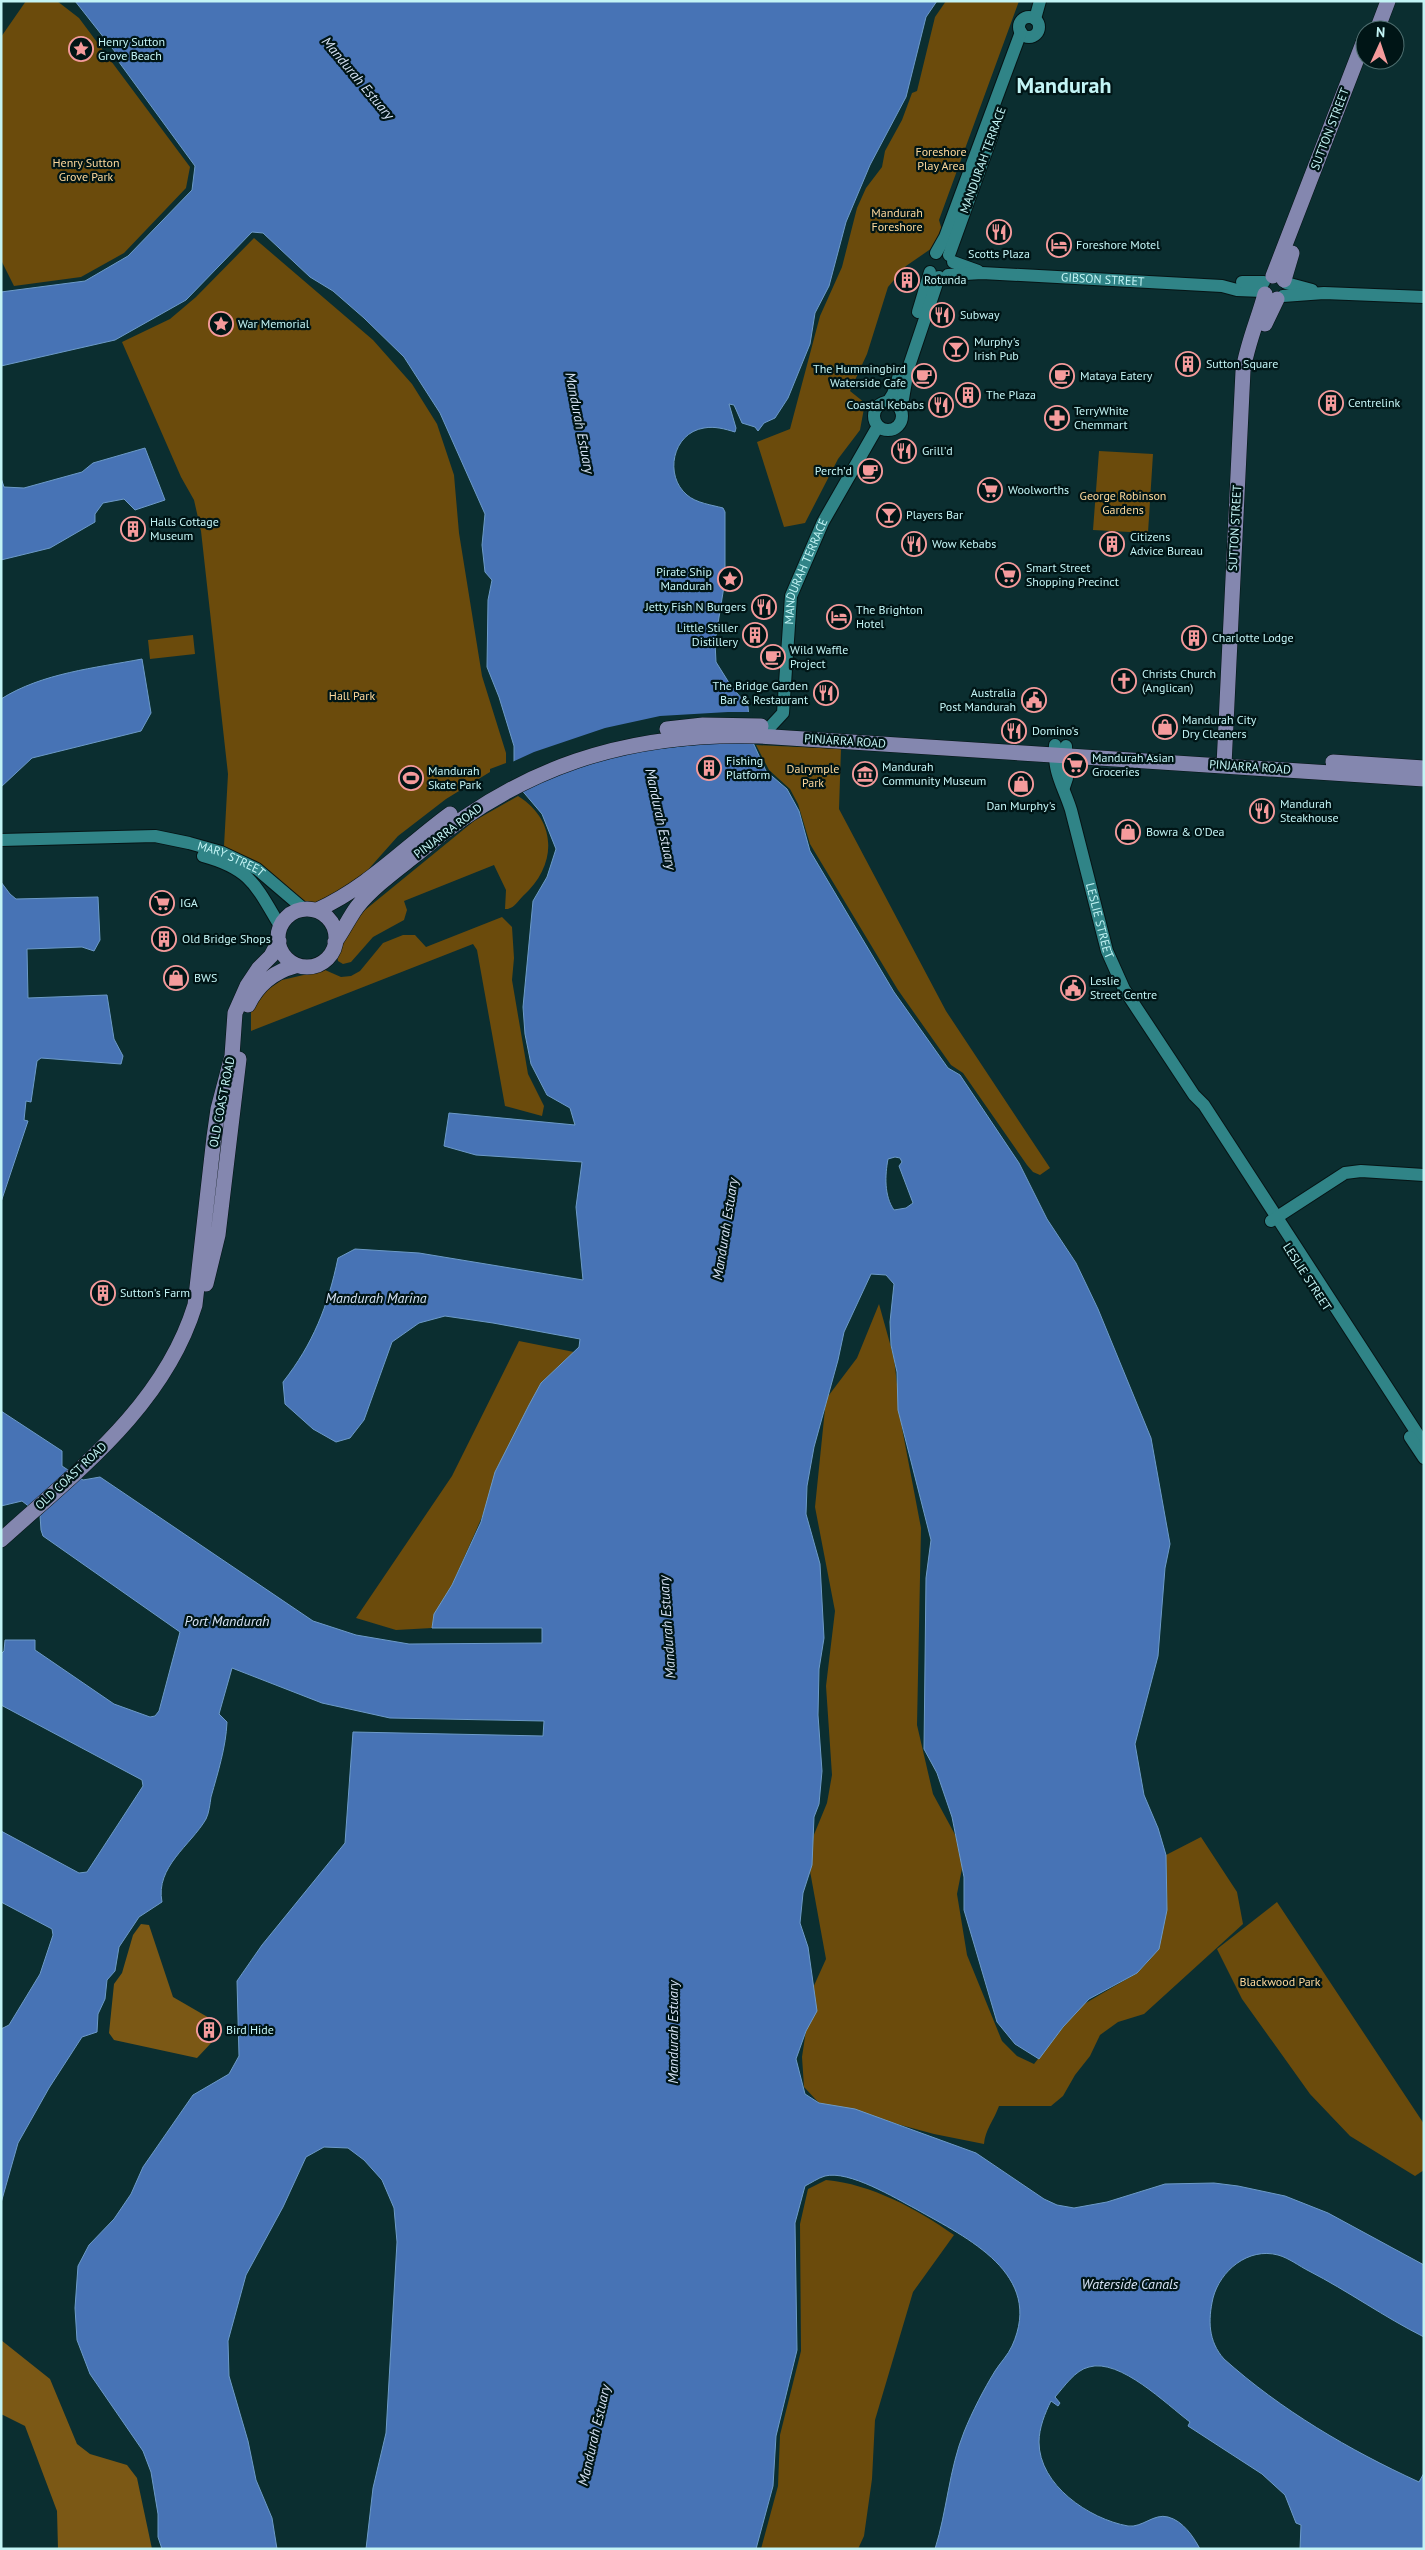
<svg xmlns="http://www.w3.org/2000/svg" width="1425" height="2550" font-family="'PT Sans',sans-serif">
<rect width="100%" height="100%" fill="#0b2e30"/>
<!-- green -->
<path fill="#6b4b0c" d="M26 1H57L79 18 190 167 186 188 124 253 81 277 14 286 1 260V37Z
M946 1H1019L939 220 943 234 935 246 906 266 888 287 867 354 850 391 865 403 860 430 838 459 805 523 784 527 757 442 790 429 820 316 842 267 857 208 866 188 882 167 885 151 902 120 912 93 917 91 935 17Z
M254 238 373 340 412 384 437 424 454 475 459 533 482 676 506 753V763L490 769V772L446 799 398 836 358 881 318 903 301 902 258 864 224 846 228 774 201 531 194 500 181 477 122 342 170 319 196 297Z
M1099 451 1153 454 1148 533 1093 530Z
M193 635 195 654 150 659 148 640Z
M756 745 841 749 839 809 946 1011 1050 1168 1040 1175 1033 1172 1027 1165 963 1073 951 1065 898 990 810 844 798 804 790 789 769 770Z
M518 796C558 821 557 866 523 896 517 902 514 909 505 909L506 890 494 865 404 901 407 910 404 920 373 937 351 962 343 964 338 961 337 954 348 931 365 910 474 821Z
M502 917 512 927 514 958 512 980 528 1074 544 1106 542 1116 505 1106 477 950 473 944 251 1031V1012L267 990 282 980 325 970 341 977 351 976 360 971 383 943 403 935H415L426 947Z
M879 1304 894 1358 902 1428 921 1528 917 1725 933 1794 965 1853 957 1894 967 1955 1002 2041 1017 2056 1034 2064 1079 2007 1137 1973 1152 1957 1167 1899 1166 1855 1201 1837 1237 1892 1243 1924 1144 2014 1118 2022 1100 2035 1090 2056 1075 2075 1063 2096 1051 2106H999C994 2120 985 2130 984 2144L934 2134 819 2103 804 2087 802 2057 812 1990 826 1959 810 1871 813 1837 827 1803 832 1775 826 1686 835 1611 815 1507 826 1399 857 1358Z
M519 1341 574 1352 541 1383 452 1585 434 1617 432 1628 396 1630 356 1618 452 1476Z
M1277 1902 1424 2124V2170L1415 2176 1350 2136 1310 2094 1242 1999 1217 1949Z
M826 2180C871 2184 917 2209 954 2235L913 2292 875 2420 872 2479 864 2536 858 2549H761L778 2486 780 2435 801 2351 800 2224 808 2189Z"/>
<!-- forest -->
<path fill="#7b5815" d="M141 1924 149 1925 173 1997 211 2019 217 2028 212 2042 197 2058 114 2040 109 2033 114 1984 122 1973 133 1935Z
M1 2340 50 2379 77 2444 90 2454 127 2465 137 2478 152 2549H58L57 2511 25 2426 1 2414Z"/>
<!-- water -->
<path fill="#4773b5" stroke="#6c9ac8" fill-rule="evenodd" d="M75 1H937L926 17 906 97 870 165 846 222 829 286 815 313 810 344 788 398 775 418 764 423 758 431 755 427 742 423 734 405 729 404 736 428 735 432C725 429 715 426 704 428 672 433 664 476 687 495 696 503 712 505 723 508L725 512V580L715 642 716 662 731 686 748 706 750 736 766 771 787 789 799 811 810 851 894 992 948 1068 960 1075 1019 1163 1047 1219 1076 1263 1098 1309 1151 1438 1170 1544 1165 1568 1158 1656 1135 1744 1144 1795 1158 1828 1166 1855 1167 1910 1159 1949 1137 1973 1089 1999 1063 2027 1039 2059 1015 2044 997 2022 964 1910V1877L952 1817 937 1773 924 1749 926 1578 931 1540 898 1410 897 1372 891 1345 890 1322 894 1284 886 1275 871 1274 844 1332 838 1360 814 1447 807 1486 806 1514 820 1564 824 1638 819 1669 818 1715 822 1771 819 1804 814 1817 812 1865 803 1893 800 1923 808 1947 817 2011 806 2031 796 2059 805 2094 819 2103 855 2109 976 2153 1044 2199 1057 2205 1074 2208 1107 2202 1165 2184 1214 2183 1238 2186 1285 2196 1328 2213 1424 2265V2337C1384 2317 1348 2291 1309 2271 1299 2266 1289 2258 1278 2255 1248 2247 1220 2271 1213 2298 1208 2320 1208 2341 1224 2359 1281 2410 1349 2450 1419 2482L1424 2473V2549H1300L1301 2525 1296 2523 1285 2495 1262 2474 1188 2426 1190 2422C1166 2404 1120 2358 1089 2367 1075 2370 1064 2387 1055 2397L1060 2403 1058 2406 1051 2401C1045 2413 1039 2428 1039 2442 1039 2485 1089 2519 1128 2526 1142 2528 1154 2513 1168 2517 1183 2521 1193 2536 1200 2549H935C947 2511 949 2469 964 2432 972 2412 984 2389 995 2371 1000 2363 1008 2355 1012 2346 1045 2274 967 2238 916 2209 895 2198 849 2170 825 2176 818 2178 811 2183 805 2186L795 2223 797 2350 776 2436 773 2486 756 2549H366L373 2488 386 2433 397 2242 394 2208 382 2180 364 2160 348 2148 324 2147 306 2157 283 2207 246 2275 228 2341 229 2376 248 2441 256 2480 272 2518 277 2549H162L158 2537V2514L151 2472 143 2451 90 2374 77 2340 75 2308 78 2266 89 2245 114 2219 131 2194 143 2167 193 2095 229 2074 239 2056 237 1981 262 1945 345 1843 353 1732 543 1736 544 1721 390 1718 322 1703 232 1668 219 1714 227 1722C226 1747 218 1772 211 1797 210 1804 209 1813 206 1819 191 1845 155 1867 162 1902L139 1917 119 1947 115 1971 107 1980 105 1999 98 2014 97 2032 82 2037 49 2088 18 2143 1 2203V2029L9 2025 40 1974 53 1935 52 1929 1 1902V1831L79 1873 87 1872 143 1786 142 1780 1 1705V1654L4 1651 5 1640H35V1650L114 1704 150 1717 155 1716 159 1711 180 1632 43 1536 41 1530 40 1515 22 1501 1 1506V1411L62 1451V1466L83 1480 100 1477 313 1621 356 1635 409 1644 542 1643V1628H432L434 1614 452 1585 481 1522 495 1472 529 1405 541 1383 579 1347 580 1339 493 1323 445 1316 419 1323 392 1342 364 1420 350 1438 336 1442 313 1429 285 1404 283 1382C313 1344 328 1306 338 1258L355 1249 419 1253 583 1280 576 1207 582 1162 476 1155 444 1146 449 1113 575 1125 570 1108 547 1095 531 1064 525 1034 523 1007 533 901 547 877 556 849 542 814 514 781V746L499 697 487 667 488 600 492 580 485 572 482 545 485 514 440 413 404 357 364 318 333 291 310 277 263 233 252 232 186 300 115 340 1 366V292L85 281 128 256 192 190 195 166 116 58V53ZM895 1157 900 1158 902 1162 899 1166 913 1203 906 1208 894 1210C884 1196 885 1175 888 1159Z
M145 448 165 500 135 510 124 499 103 503 95 514V522L50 548 1 560V478L4 487 24 488 82 472 93 463Z
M142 659 151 713 141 731 32 758 1 787V699C42 673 95 668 142 659Z
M1 882 10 894 16 899 98 897 100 940 94 951 82 947 27 949 28 998 107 995 114 1039 123 1056 121 1064 41 1058 37 1061 31 1102 26 1101 24 1120 28 1121 1 1202Z"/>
<!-- pier -->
<path fill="#0b2e30" d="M728 712H752L753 719 735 741 629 752 515 786 512 780 510 763 534 752 605 728 660 716Z"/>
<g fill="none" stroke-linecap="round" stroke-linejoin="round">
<defs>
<g id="minor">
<circle cx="1029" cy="27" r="10"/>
<path d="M1035 19 1040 1"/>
<path d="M936 253 945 237 1021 32"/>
<path d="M949 255 993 133"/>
<path d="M953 262 978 271"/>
<path id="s1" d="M948 275 982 273 1222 286 1237 290 1263 291"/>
<path d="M1242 282H1264"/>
<path d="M1286 283 1312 290"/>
<path d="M1283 296 1324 293 1424 297"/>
<path d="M918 312 930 272"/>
<path d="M888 402 893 394 900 372"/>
<circle cx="888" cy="416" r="14"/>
<path d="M901 411 908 369 939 277"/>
<path id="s2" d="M770 727 783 713 791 596 823 522 878 426"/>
<path id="s3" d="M1055 745C1053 773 1063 785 1071 810L1107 951 1124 989 1194 1095 1204 1105 1424 1444"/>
<path d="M1064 787 1067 778 1066 746"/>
<path id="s4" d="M1 840 155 836 189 843 221 852 257 869 305 910"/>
<path d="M203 856C251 869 256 886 280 926"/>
<path d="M1271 1221 1345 1173 1361 1171 1424 1175"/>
<path d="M1410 1437 1424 1458"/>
</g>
<path id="major" d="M1377 30 1388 1
M1273 276 1365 38
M1284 280 1292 253
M1265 324 1277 299
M667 729 703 725 761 726
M1333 762 1424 768
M1224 765 1243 371C1247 344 1258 320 1265 294
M278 938a29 29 0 1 1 58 0a29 29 0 1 1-58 0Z
M317 910C368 887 405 847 450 814
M335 942C343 931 349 918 357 907 373 887 397 870 417 854 519 767 626 732 759 736L1424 779
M248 1005C258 984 273 972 295 966
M206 1284 218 1235 239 1059
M1 1540C76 1472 164 1406 195 1305L214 1137 218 1109 232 1056 235 1013 247 986 259 968 271 956 279 941"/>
</defs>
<!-- minor casing -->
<use href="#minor" stroke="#061415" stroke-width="14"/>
<!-- major casing -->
<use href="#major" stroke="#061415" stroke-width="16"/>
<!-- minor -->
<use href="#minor" stroke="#308487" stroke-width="12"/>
<!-- major -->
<use href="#major" stroke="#8487af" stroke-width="15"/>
</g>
<!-- icons -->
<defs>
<symbol id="sight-ring" viewBox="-11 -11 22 22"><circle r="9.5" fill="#001516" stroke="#f59b9c" stroke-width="1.5"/><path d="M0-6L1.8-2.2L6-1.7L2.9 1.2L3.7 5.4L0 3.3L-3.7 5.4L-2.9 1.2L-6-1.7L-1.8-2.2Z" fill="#f59b9c"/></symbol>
<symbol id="restaurant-ring" viewBox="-11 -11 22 22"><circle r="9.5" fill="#001516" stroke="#f59b9c" stroke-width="1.5"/><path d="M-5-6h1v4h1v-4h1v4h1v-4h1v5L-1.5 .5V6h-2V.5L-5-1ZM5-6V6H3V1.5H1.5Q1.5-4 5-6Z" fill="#f59b9c"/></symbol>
<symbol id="hotel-ring" viewBox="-11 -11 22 22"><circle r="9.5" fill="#001516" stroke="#f59b9c" stroke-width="1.5"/><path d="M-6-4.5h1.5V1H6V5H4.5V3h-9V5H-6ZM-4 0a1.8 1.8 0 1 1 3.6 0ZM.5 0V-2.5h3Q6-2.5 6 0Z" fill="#f59b9c"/></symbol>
<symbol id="building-ring" viewBox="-11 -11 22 22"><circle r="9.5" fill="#001516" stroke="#f59b9c" stroke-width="1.5"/><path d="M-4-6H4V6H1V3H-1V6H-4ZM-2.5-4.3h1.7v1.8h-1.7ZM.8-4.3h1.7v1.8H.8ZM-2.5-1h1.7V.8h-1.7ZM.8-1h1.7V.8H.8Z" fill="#f59b9c"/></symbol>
<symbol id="bar-ring" viewBox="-11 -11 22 22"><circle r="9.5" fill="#001516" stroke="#f59b9c" stroke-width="1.5"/><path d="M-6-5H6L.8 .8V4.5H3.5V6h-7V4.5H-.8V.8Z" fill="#f59b9c"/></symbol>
<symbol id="cafe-ring" viewBox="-11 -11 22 22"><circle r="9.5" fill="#001516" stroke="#f59b9c" stroke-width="1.5"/><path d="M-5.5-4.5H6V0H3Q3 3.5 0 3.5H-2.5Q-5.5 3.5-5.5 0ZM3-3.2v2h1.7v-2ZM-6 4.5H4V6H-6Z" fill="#f59b9c"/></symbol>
<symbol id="pharmacy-ring" viewBox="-11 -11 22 22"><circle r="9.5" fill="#001516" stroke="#f59b9c" stroke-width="1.5"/><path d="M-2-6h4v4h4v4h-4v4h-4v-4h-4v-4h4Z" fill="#f59b9c"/></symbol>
<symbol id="supermarket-ring" viewBox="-11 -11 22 22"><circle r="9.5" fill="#001516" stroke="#f59b9c" stroke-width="1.5"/><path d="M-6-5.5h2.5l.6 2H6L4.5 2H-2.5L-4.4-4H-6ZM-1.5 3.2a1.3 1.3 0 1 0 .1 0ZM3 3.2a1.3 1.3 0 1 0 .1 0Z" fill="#f59b9c"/></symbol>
<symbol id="church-ring" viewBox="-11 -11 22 22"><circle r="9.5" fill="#001516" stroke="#f59b9c" stroke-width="1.5"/><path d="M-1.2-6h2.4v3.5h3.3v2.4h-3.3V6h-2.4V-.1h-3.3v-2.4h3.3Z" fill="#f59b9c"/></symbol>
<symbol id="civic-ring" viewBox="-11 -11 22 22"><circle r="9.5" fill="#001516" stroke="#f59b9c" stroke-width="1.5"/><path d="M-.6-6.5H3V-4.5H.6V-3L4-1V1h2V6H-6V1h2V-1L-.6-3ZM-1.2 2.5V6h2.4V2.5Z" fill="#f59b9c"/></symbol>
<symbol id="shop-ring" viewBox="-11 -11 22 22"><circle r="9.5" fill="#001516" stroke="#f59b9c" stroke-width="1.5"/><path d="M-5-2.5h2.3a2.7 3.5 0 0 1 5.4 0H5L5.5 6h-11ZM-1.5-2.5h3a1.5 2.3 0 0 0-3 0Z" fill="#f59b9c"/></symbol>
<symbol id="museum-ring" viewBox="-11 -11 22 22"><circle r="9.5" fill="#001516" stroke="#f59b9c" stroke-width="1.5"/><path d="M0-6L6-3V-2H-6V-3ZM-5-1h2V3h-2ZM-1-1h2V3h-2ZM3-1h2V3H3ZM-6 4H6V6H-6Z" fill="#f59b9c"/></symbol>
<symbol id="stadium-ring" viewBox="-11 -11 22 22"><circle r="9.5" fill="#001516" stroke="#f59b9c" stroke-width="1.5"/><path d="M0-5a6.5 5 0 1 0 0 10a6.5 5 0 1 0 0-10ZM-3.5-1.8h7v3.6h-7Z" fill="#f59b9c"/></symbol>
</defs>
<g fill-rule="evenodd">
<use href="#sight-ring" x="67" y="35" width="28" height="28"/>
<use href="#restaurant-ring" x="985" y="218" width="28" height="28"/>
<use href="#hotel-ring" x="1045" y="231" width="28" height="28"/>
<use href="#building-ring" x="893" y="266" width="28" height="28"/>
<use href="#restaurant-ring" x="928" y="301" width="28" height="28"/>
<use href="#sight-ring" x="207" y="310" width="28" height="28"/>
<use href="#bar-ring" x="942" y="335" width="28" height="28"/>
<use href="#building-ring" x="1174" y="350" width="28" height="28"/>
<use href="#cafe-ring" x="910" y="362" width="28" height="28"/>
<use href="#cafe-ring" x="1048" y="362" width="28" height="28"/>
<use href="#building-ring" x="954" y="381" width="28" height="28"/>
<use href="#building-ring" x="1317" y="389" width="28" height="28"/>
<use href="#restaurant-ring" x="927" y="391" width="28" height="28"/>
<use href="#pharmacy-ring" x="1043" y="404" width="28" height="28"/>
<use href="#restaurant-ring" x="890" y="437" width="28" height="28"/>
<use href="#cafe-ring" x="856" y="457" width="28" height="28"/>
<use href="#supermarket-ring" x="976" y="476" width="28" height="28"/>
<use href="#bar-ring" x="875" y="501" width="28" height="28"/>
<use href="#building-ring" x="119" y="515" width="28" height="28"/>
<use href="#restaurant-ring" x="900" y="530" width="28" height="28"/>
<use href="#building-ring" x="1098" y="530" width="28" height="28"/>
<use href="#supermarket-ring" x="994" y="561" width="28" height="28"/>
<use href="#sight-ring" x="716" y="565" width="28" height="28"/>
<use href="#restaurant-ring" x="750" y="593" width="28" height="28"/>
<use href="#hotel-ring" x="825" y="603" width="28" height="28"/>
<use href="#building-ring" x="741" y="621" width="28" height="28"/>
<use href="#building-ring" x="1180" y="624" width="28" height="28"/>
<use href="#cafe-ring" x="759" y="643" width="28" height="28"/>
<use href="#church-ring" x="1110" y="667" width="28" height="28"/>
<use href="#restaurant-ring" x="812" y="679" width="28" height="28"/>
<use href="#civic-ring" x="1020" y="686" width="28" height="28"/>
<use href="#shop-ring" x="1151" y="713" width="28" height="28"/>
<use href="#restaurant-ring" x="1000" y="717" width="28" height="28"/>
<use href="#supermarket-ring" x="1061" y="751" width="28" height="28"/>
<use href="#building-ring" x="695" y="754" width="28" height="28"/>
<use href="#museum-ring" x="851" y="760" width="28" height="28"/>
<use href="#stadium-ring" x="397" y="764" width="28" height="28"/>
<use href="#shop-ring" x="1007" y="770" width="28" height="28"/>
<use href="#restaurant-ring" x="1248" y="797" width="28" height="28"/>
<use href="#shop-ring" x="1114" y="818" width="28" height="28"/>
<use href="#supermarket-ring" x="148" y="889" width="28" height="28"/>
<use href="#building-ring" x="150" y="925" width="28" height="28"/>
<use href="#shop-ring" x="162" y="964" width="28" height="28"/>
<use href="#civic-ring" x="1059" y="974" width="28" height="28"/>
<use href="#building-ring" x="89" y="1279" width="28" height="28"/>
<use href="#building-ring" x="195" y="2016" width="28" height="28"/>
</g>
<g text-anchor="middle" stroke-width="4.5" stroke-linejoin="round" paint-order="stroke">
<!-- poi labels -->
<g font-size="12" fill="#c3f4f5" stroke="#001516" text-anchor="start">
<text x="98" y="46">Henry Sutton<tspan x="98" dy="14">Grove Beach</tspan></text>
<text x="1076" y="249">Foreshore Motel</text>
<text x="999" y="258" text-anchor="middle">Scotts Plaza</text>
<text x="924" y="284">Rotunda</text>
<text x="960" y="319">Subway</text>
<text x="238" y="328">War Memorial</text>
<text x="974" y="346">Murphy's<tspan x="974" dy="14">Irish Pub</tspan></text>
<text x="1206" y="368">Sutton Square</text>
<text x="906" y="373" text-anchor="end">The Hummingbird<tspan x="906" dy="14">Waterside Cafe</tspan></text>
<text x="1080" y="380">Mataya Eatery</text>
<text x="986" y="399">The Plaza</text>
<text x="1348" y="407">Centrelink</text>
<text x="924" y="409" text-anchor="end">Coastal Kebabs</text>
<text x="1074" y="415">TerryWhite<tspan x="1074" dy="14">Chemmart</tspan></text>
<text x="922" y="455">Grill'd</text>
<text x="852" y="475" text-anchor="end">Perch’d</text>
<text x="1008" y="494">Woolworths</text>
<text x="906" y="519">Players Bar</text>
<text x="150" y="526">Halls Cottage<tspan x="150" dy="14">Museum</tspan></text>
<text x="1130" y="541">Citizens<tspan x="1130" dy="14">Advice Bureau</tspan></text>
<text x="932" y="548">Wow Kebabs</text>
<text x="1026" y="572">Smart Street<tspan x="1026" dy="14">Shopping Precinct</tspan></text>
<text x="712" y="576" text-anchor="end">Pirate Ship<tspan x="712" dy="14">Mandurah</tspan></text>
<text x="746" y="611" text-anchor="end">Jetty Fish N Burgers</text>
<text x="856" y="614">The Brighton<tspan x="856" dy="14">Hotel</tspan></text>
<text x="738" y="632" text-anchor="end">Little Stiller<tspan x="738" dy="14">Distillery</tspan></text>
<text x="1212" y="642">Charlotte Lodge</text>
<text x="790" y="654">Wild Waffle<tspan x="790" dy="14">Project</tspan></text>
<text x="1142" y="678">Christs Church<tspan x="1142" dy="14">(Anglican)</tspan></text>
<text x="808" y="690" text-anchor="end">The Bridge Garden<tspan x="808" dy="14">Bar &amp; Restaurant</tspan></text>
<text x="1016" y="697" text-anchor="end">Australia<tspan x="1016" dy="14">Post Mandurah</tspan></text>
<text x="1182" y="724">Mandurah City<tspan x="1182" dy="14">Dry Cleaners</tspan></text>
<text x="1032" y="735">Domino's</text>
<text x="1092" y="762">Mandurah Asian<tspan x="1092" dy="14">Groceries</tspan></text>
<text x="726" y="765">Fishing<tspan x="726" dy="14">Platform</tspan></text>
<text x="882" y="771">Mandurah<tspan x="882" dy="14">Community Museum</tspan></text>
<text x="428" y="775">Mandurah<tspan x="428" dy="14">Skate Park</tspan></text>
<text x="1280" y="808">Mandurah<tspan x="1280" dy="14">Steakhouse</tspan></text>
<text x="1021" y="810" text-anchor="middle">Dan Murphy's</text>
<text x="1146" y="836">Bowra &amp; O'Dea</text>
<text x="180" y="907">IGA</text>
<text x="182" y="943">Old Bridge Shops</text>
<text x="194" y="982">BWS</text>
<text x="1090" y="985">Leslie<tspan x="1090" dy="14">Street Centre</tspan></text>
<text x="120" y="1297">Sutton's Farm</text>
<text x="226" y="2034">Bird Hide</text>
</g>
<!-- street labels -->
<g font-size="12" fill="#c3f4f5" stroke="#001516">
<text transform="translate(1330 129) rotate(-69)" y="4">SUTTON STREET</text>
<text transform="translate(983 160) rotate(-70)" y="4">MANDURAH TERRACE</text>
<text dy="4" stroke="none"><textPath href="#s1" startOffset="155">GIBSON STREET</textPath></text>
<text transform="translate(1235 528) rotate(-87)" y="4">SUTTON STREET</text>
<text dy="4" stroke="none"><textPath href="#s2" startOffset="164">MANDURAH TERRACE</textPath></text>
<text transform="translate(845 741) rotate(4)" y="4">PINJARRA ROAD</text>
<text transform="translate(1250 767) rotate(4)" y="4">PINJARRA ROAD</text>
<text transform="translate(448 831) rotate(-37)" y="4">PINJARRA ROAD</text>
<text dy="4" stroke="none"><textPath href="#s4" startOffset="234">MARY STREET</textPath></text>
<text dy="4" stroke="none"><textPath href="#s3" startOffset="182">LESLIE STREET</textPath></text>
<text transform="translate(222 1102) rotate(-79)" y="4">OLD COAST ROAD</text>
<text transform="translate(1307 1277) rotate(57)" y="4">LESLIE STREET</text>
<text transform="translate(71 1476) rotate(-43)" y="4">OLD COAST ROAD</text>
</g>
<!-- park labels -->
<g font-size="12" fill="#fdd89c" stroke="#001516">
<text x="941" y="156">Foreshore<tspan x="941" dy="14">Play Area</tspan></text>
<text x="86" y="167">Henry Sutton<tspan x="86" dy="14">Grove Park</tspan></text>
<text x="897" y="217">Mandurah<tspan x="897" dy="14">Foreshore</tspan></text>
<text x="1123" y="500">George Robinson<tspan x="1123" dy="14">Gardens</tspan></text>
<text x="352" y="700">Hall Park</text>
<text x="813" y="773">Dalrymple<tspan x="813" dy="14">Park</tspan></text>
<text x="1280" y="1986">Blackwood Park</text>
</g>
<!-- water labels -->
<g font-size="14" font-style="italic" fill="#d5e2f4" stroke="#001516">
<text transform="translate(358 78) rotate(50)" y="5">Mandurah Estuary</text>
<text transform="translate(580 423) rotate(79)" y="5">Mandurah Estuary</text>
<text transform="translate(661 819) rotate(78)" y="5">Mandurah Estuary</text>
<text transform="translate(725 1229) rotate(-81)" y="5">Mandurah Estuary</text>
<text x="376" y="1303">Mandurah Marina</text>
<text x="227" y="1626">Port Mandurah</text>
<text transform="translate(667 1627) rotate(-94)" y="5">Mandurah Estuary</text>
<text transform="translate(673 2032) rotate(-90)" y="5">Mandurah Estuary</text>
<text x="1130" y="2289">Waterside Canals</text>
<text transform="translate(594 2435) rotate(-77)" y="5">Mandurah Estuary</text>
</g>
<!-- town labels -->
<g font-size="22" font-weight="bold" fill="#c3f4f5" stroke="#001516">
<text x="1064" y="93">Mandurah</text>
</g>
</g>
<!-- border -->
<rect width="1425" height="2550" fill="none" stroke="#c3f4f5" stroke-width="5"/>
<!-- north arrow -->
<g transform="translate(1380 45) rotate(3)"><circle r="24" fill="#001516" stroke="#4e6e6f"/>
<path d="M0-4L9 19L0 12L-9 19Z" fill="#f59b9c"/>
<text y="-8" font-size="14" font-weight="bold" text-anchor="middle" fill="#c3f4f5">N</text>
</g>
</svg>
